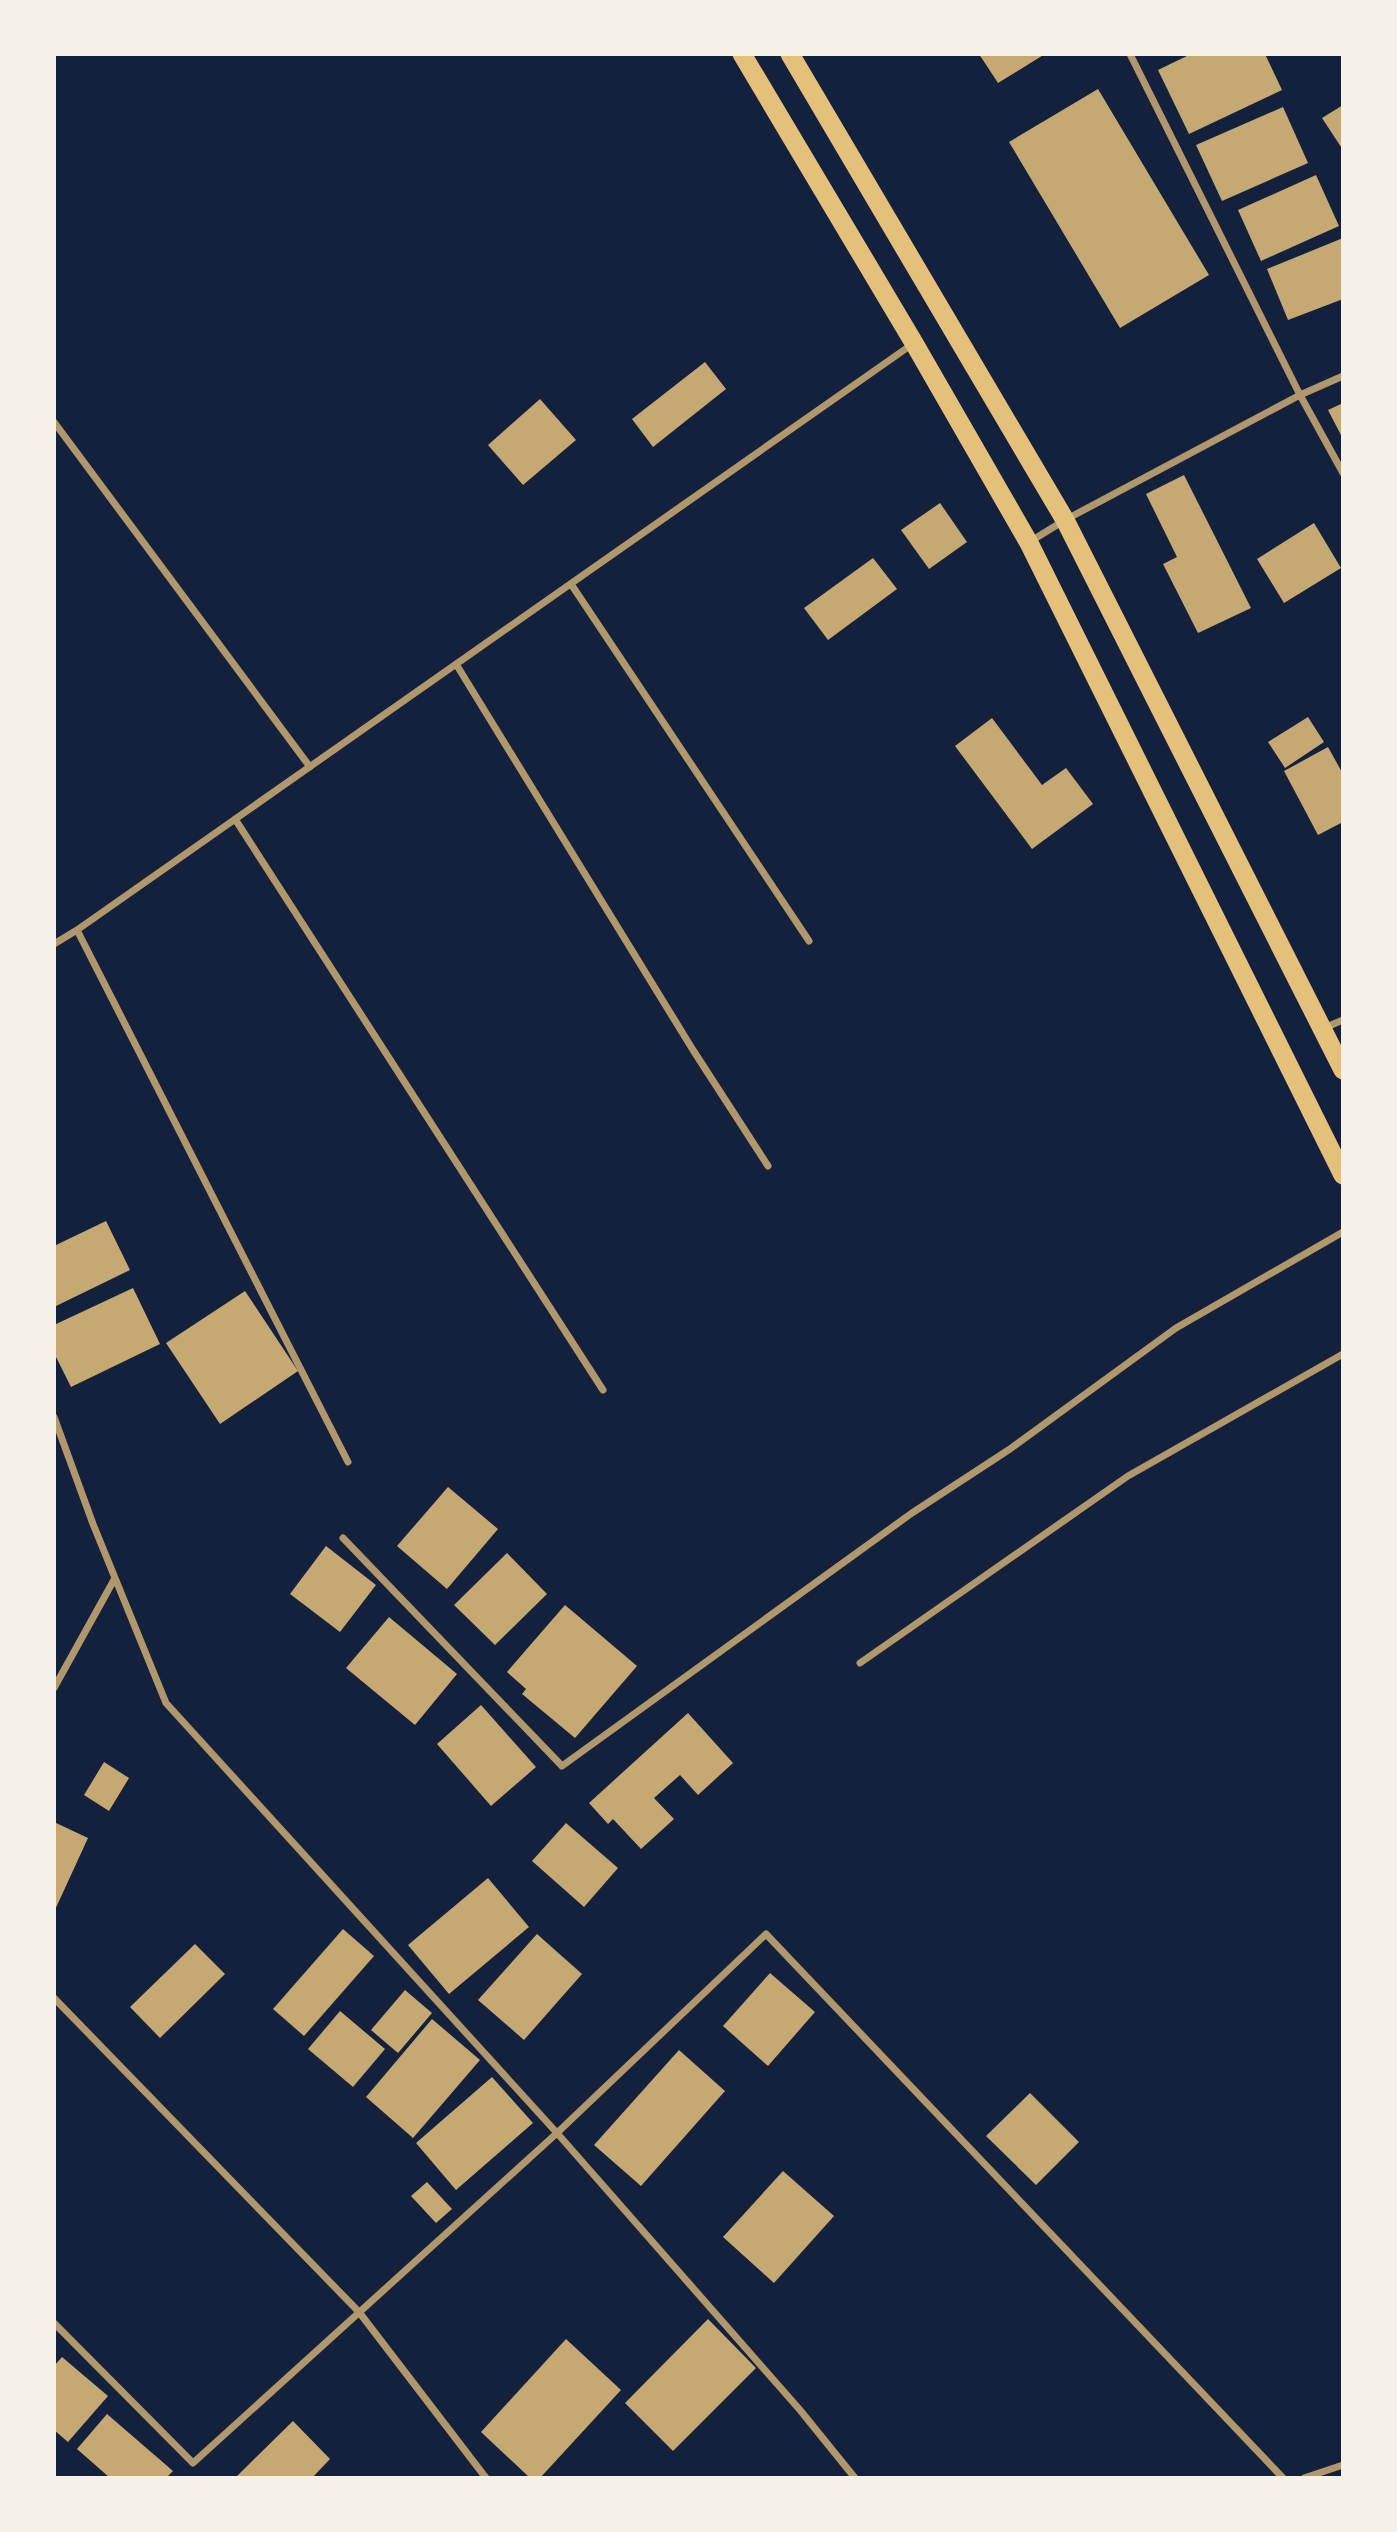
<svg xmlns="http://www.w3.org/2000/svg" width="1397" height="2532" font-family="'Open Sans',sans-serif">
<rect width="100%" height="100%" fill="#14213d"/>
<!-- building -->
<path fill="#c6a872" d="M979 54H1045L998 83Z
M1191 54H1265L1282 90 1189 134 1158 70Z
M1098 89 1209 275 1120 328 1009 142Z
M1343 105V150L1322 118Z
M1283 107 1308 163 1222 201 1196 145Z
M1316 175 1339 226 1261 261 1238 210Z
M1343 238V299L1288 320 1267 269Z
M705 362 726 389 653 447 632 419Z
M540 399 576 440 523 485 488 445Z
M1343 403V439L1328 410Z
M1184 475 1251 608 1198 633 1163 564 1177 557 1146 494Z
M940 503 967 542 929 569 901 530Z
M1314 523 1341 568 1284 603 1257 559Z
M873 558 897 589 828 640 804 608Z
M1308 717 1324 742 1285 768 1268 742Z
M992 718 1042 785 1066 768 1093 804 1032 849 955 746Z
M1328 747 1343 774V822L1318 835 1284 771Z
M106 1221 130 1270 54 1307V1246Z
M133 1288 160 1344 71 1387 54 1353V1325Z
M245 1291 298 1371 220 1424 166 1343Z
M448 1487 498 1529 447 1589 397 1546Z
M326 1546 376 1585 340 1632 290 1594Z
M507 1553 547 1594 495 1645 454 1605Z
M565 1605 637 1666 575 1738 522 1694 526 1689 507 1672Z
M389 1617 457 1674 415 1725 346 1668Z
M481 1705 536 1767 491 1806 437 1744Z
M688 1713 733 1763 698 1795 680 1775 654 1798 674 1819 641 1849 613 1819 608 1824 589 1803Z
M104 1762 129 1778 109 1811 84 1795Z
M54 1822 88 1838 54 1912Z
M566 1823 618 1868 584 1907 532 1861Z
M488 1878 529 1927 449 1994 408 1945Z
M343 1929 374 1956 304 2036 273 2009Z
M537 1934 582 1974 524 2040 478 2000Z
M195 1944 225 1974 160 2038 130 2007Z
M770 1973 815 2012 768 2066 723 2026Z
M405 1990 432 2013 398 2053 371 2030Z
M340 2011 385 2049 353 2087 308 2049Z
M432 2019 480 2060 413 2138 366 2097Z
M679 2050 725 2091 641 2186 594 2145Z
M492 2077 533 2123 456 2190 416 2143Z
M1030 2093 1079 2142 1036 2185 986 2136Z
M783 2171 834 2216 774 2283 723 2237Z
M427 2182 452 2209 436 2223 411 2196Z
M708 2319 756 2368 673 2451 625 2403Z
M566 2339 621 2390 540 2478H530L481 2432Z
M62 2357 108 2396 68 2442 54 2430V2366Z
M107 2414 173 2471 166 2478H110L77 2449Z
M293 2421 330 2459 312 2478H235Z"/>
<g fill="none" stroke-linecap="round" stroke-linejoin="round">
<!-- minor -->
<path stroke="#b1986c" stroke-width="7" d="M1130 54 1300 395 1343 473
M54 422 310 767
M1031 541 1065 520 1300 395 1343 376
M571 584 809 941
M456 664 693 1050 768 1166
M235 819 603 1390
M77 930 348 1462
M54 944 77 930 914 343
M1324 1028 1343 1020
M54 1417 93 1524 166 1703 557 2133 800 2410 855 2478
M343 1538 562 1766 912 1513 1010 1449 1176 1328 1343 1232
M860 1663 1128 1476 1343 1354
M54 1688 115 1578
M54 1998 359 2312 486 2478
M54 2323 193 2463 557 2133 766 1934 1283 2478
M1304 2478 1343 2465"/>
<!-- trunk -->
<path stroke="#e5c07b" stroke-width="19" d="M742 54 914 343 1029 543 1343 1175
M790 54 1065 520 1343 1070"/>
</g>
<!-- border -->
<rect width="1397" height="2532" fill="none" stroke="#f6f1e7" stroke-width="112"/>
</svg>
